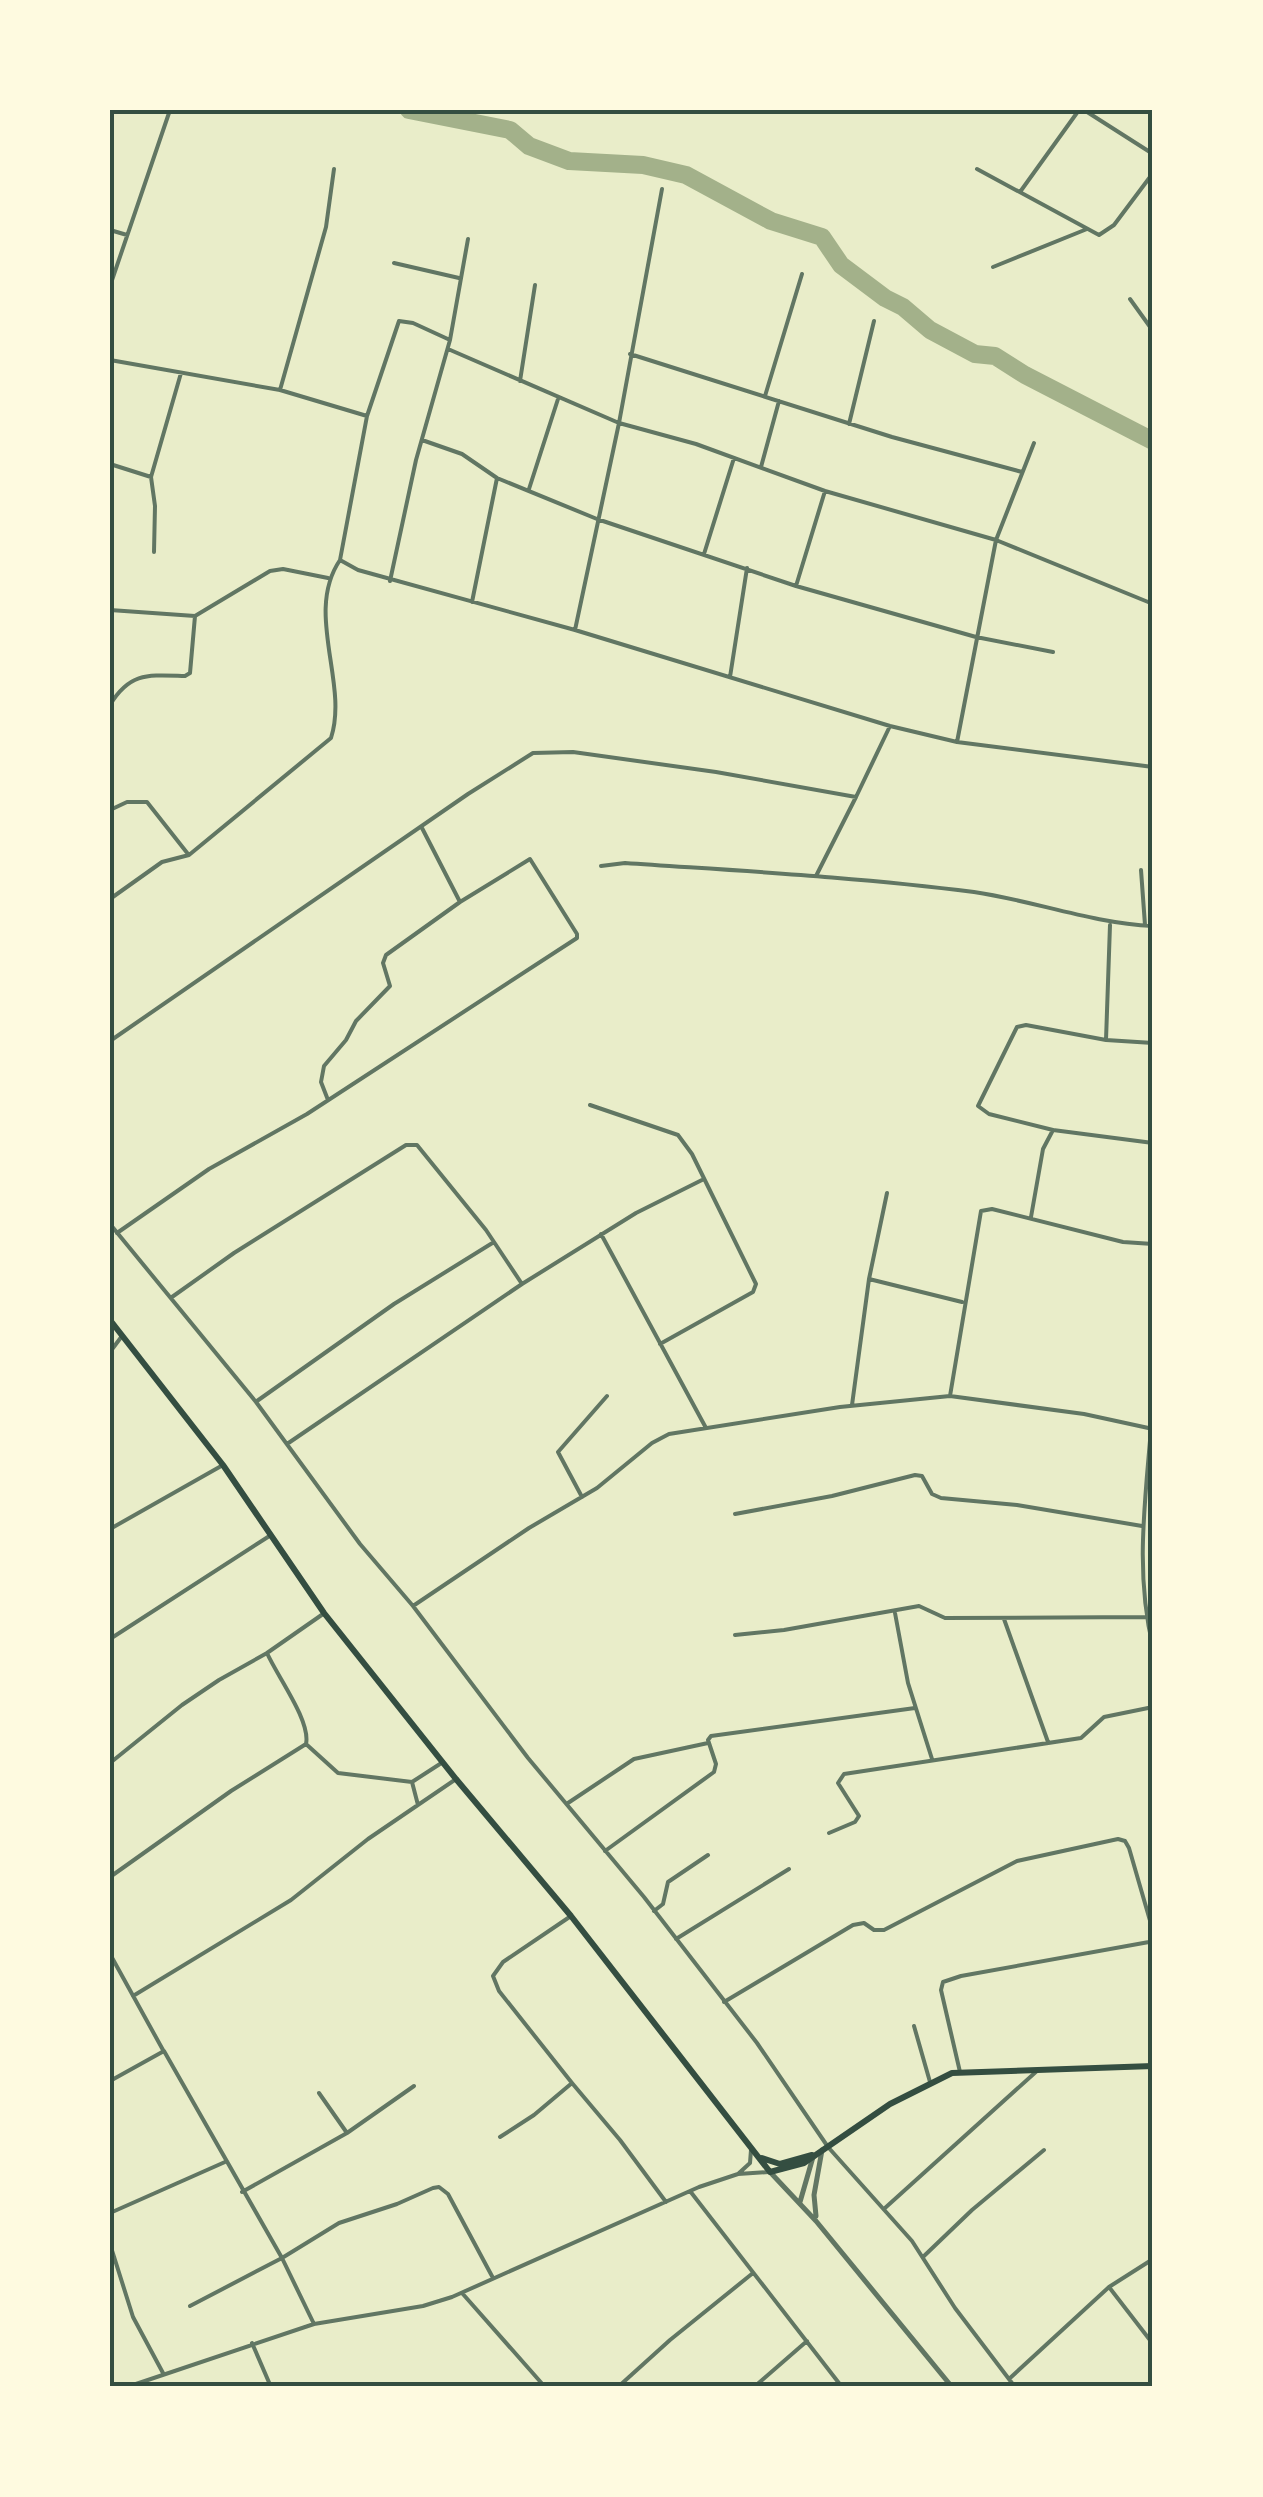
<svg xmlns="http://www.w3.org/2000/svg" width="1263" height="2497" font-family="'Alegreya Sans',sans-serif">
<rect width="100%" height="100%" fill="#e9edc9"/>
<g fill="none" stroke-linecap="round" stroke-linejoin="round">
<!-- river -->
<path stroke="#a3b18a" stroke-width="18" d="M409 110 510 130 529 146 569 161 643 165 686 175 771 221 822 237 841 265 885 298 903 307 930 330 975 354 995 356 1025 375 1153 441"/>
<!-- minor -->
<path stroke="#617663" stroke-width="4" d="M1084 110 1153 154
M977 169 1099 235 1114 225 1153 173
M1020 192 1079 110
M110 230 127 235
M394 263 459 278
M993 267 1087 229
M110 286 170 110
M1130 299 1153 331
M448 349 619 423 696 444 825 491 996 540 1153 604
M630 354 892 437 1022 472
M110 360 280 390 367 416 340 560 358 570 575 630 890 726 957 742 1153 767
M520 381 535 285
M280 390 326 227 334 169
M765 396 802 274
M367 416 399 321 413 323 450 340
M849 424 874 321
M422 440 462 454 497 478
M110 464 151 477
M761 467 779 401
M529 489 558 399
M154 552 155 506 151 477 181 373
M704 554 734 458
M390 581 416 460 450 340 468 239
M796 586 825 491
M472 602 497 478 597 519 796 586 976 637 1053 652
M110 610 195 616
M575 630 619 423 662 189
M730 677 747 568
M110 705C130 672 148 675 185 676L190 673 195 616 270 571 283 569 328 578
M957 742 996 540 1034 443
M110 810 127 802H147L188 854
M601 866 625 863C741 871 858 877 974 892 1035 901 1091 923 1153 926
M1141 870 1145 925
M816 876 856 797
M110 899 162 862 189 855 331 738C349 683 304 613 340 560
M1106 1040 1110 925
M110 1041 468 794 533 753 573 752 716 772 856 797 890 726
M328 1100 321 1082 324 1066 346 1040 356 1021 390 986 383 963 386 955 460 902
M590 1105 678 1135 692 1154 756 1284 753 1292 660 1344
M1053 1130 989 1114 978 1106 1017 1027 1026 1025 1106 1040 1153 1043
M1031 1217 1043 1149 1053 1130 1153 1143
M110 1224 256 1402 360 1544 413 1606 528 1758 644 1897 757 2043 828 2147 912 2241 955 2308 1015 2387
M117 1233 209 1169 307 1114 577 938V934L530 859 460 902 422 828
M601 1234 706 1428
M869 1279 962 1302
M522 1284 636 1213 702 1180
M172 1297 234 1253 406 1145H417L486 1230 522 1284 287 1444
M110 1352 122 1336
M950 1396 981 1211 992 1209 1123 1242 1153 1244
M257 1401 394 1304 494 1242
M852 1405 869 1279 887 1193
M1151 1429C1145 1503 1135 1574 1153 1647
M582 1497 558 1452 607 1396
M735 1514 832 1496 915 1475 922 1476 932 1494 941 1498 1017 1505 1142 1526
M110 1529 223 1465
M413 1606 529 1528 597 1488 652 1443 669 1434 840 1407 950 1396 1084 1414 1153 1429
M895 1613 908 1683 932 1759
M1004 1619 1048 1742
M735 1635 784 1630 919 1606 945 1618 1146 1617
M110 1639 271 1535
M306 1744 338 1773 412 1782
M110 1763 182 1705 219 1680 267 1653 323 1614
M568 1803 634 1759 708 1743
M418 1805 412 1782 443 1762
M829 1833 855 1822 859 1816 838 1783 844 1774 1081 1738 1104 1717 1153 1707
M605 1851 714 1772 716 1764 708 1740 711 1736 915 1708
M110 1877 231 1791 306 1744C311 1721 277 1676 267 1653
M654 1911 663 1904 668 1882 708 1855
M571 1916 503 1962 493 1976 499 1991 572 2083
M676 1939 789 1869
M110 1954 163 2050
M133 1996 291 1900 368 1839 456 1779
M724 2002 853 1925 864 1923 874 1930H884L1017 1861 1118 1839 1125 1841 1129 1848 1153 1931
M914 2026 930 2082
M960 2072 941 1990 943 1982 961 1976 1149 1942 1153 1939
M110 2081 164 2051 282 2258 314 2324
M347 2133 414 2086
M500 2137 534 2115 572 2083 620 2140 666 2202
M1152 2154 1153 2157
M738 2174 750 2163 751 2150
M690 2191 842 2387
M242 2192 347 2133 319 2093
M885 2208 1038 2070
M110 2213 225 2162
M110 2244 133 2317 163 2373
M924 2256 972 2210 1044 2150
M1109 2287 1153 2344
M462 2293 545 2387
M190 2306 282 2258 339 2223 397 2204 433 2188 439 2187 448 2194 493 2278
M252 2343 271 2387
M1009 2379 1109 2287 1153 2259
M127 2387 314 2324 423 2306 452 2297 699 2187 738 2174 769 2172
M618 2387 670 2340 753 2273
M754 2387 807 2341"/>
<!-- tertiary -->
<path stroke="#617663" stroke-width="5" d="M770 2172 816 2221 952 2387
M800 2202 813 2157
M816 2216 814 2195 822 2150"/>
<!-- primary -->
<path stroke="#344e41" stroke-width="6" d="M110 1320 223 1465 324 1613 456 1779 571 1916 770 2172 804 2163 890 2104 952 2073 1153 2066
M762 2158 780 2164 812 2155"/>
</g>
<!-- border -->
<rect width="1263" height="2497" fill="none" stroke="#fefae0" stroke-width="225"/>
<rect x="112" y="112" width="1038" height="2272" fill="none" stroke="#344e41" stroke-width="4"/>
</svg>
